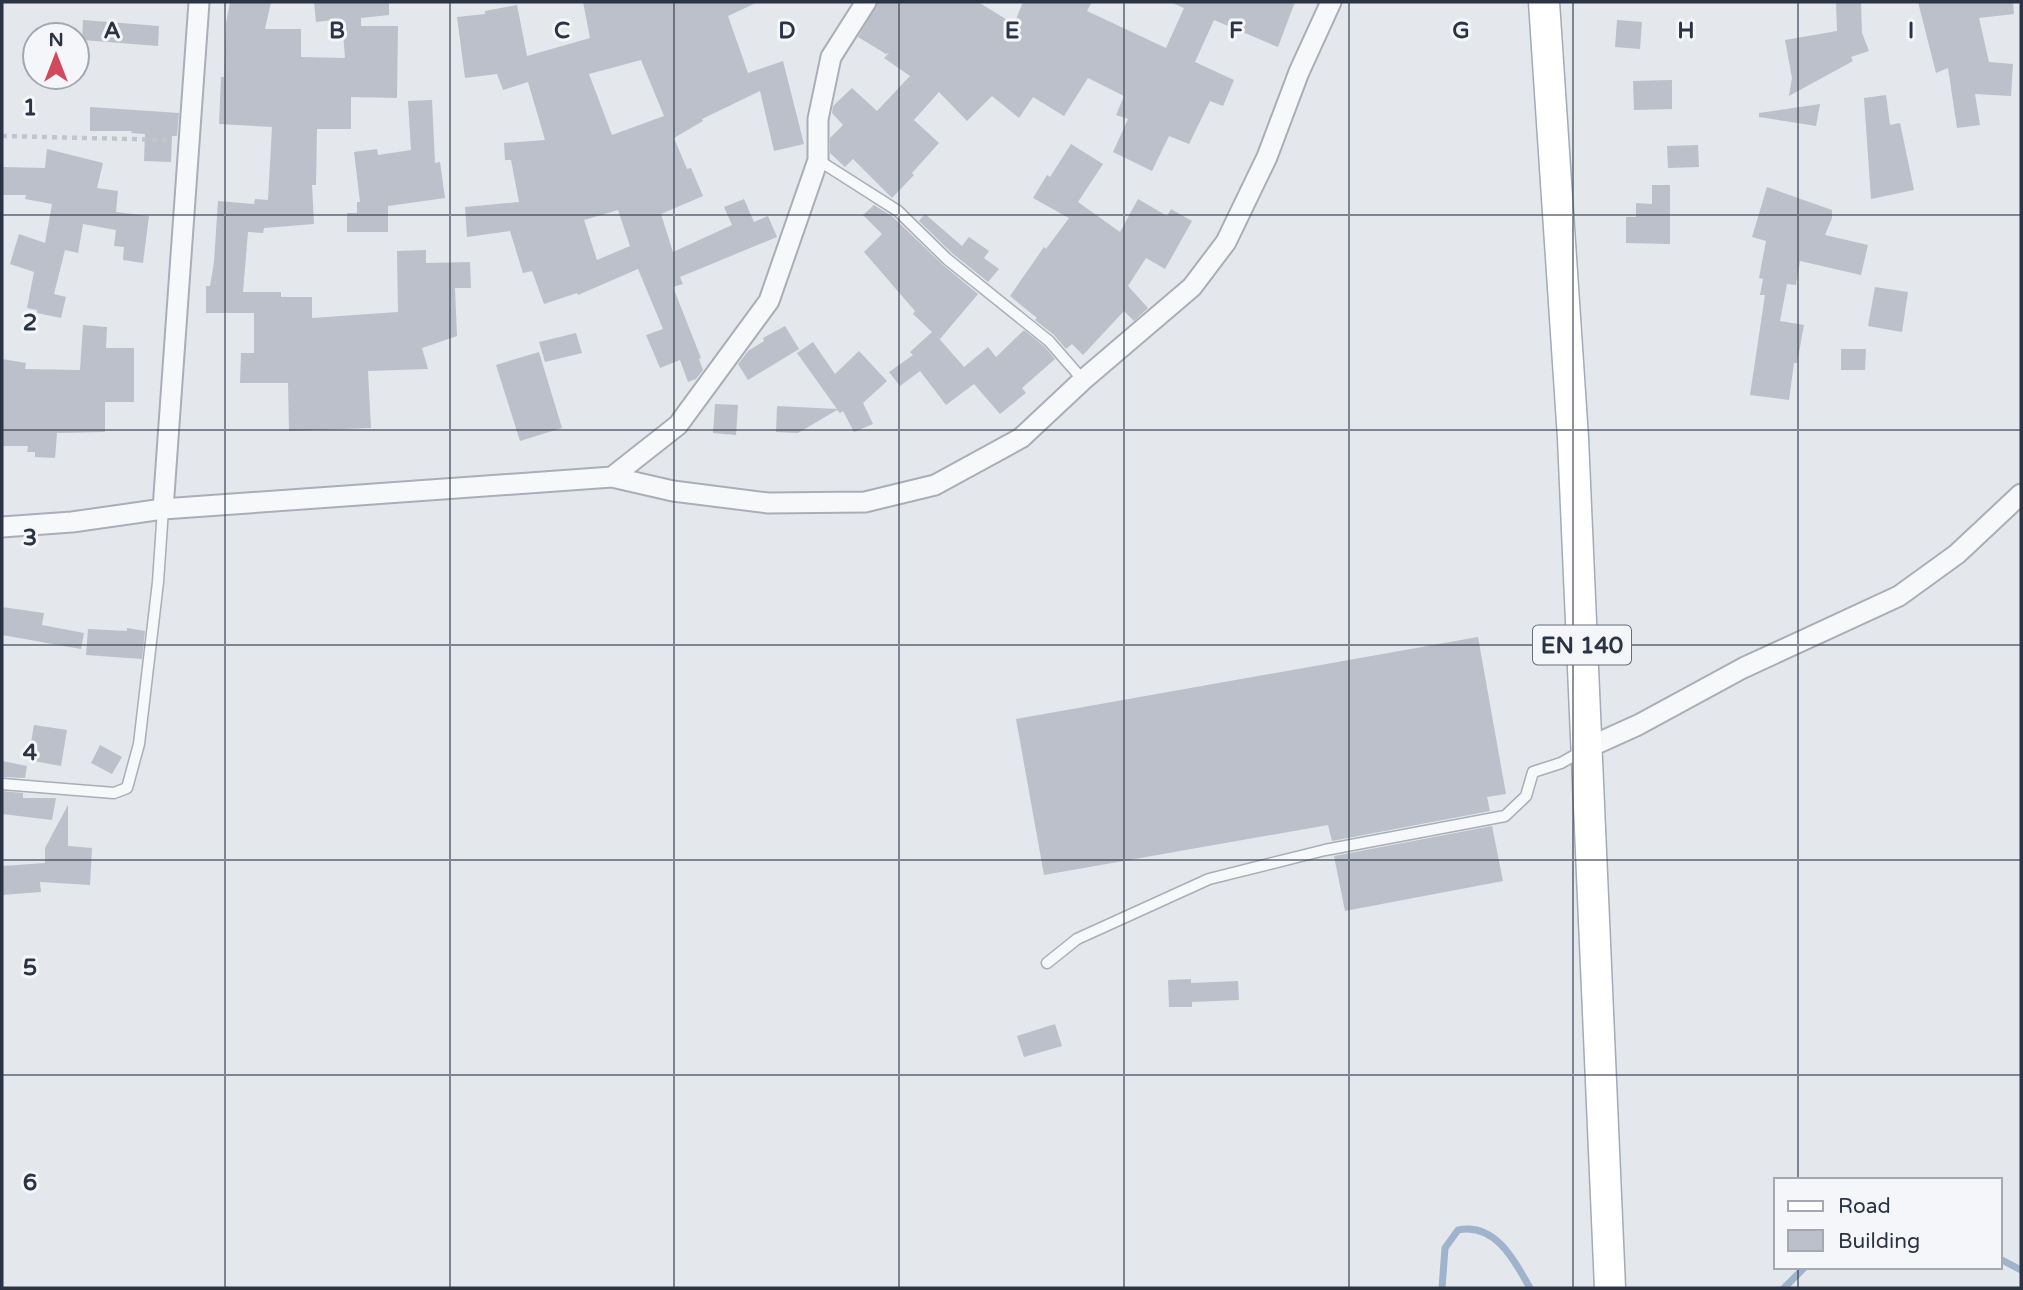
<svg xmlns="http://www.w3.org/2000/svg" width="2023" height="1290" font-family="'Varela Round',sans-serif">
<rect width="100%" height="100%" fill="#e4e7ec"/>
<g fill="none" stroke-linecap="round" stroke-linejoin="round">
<!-- stream -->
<path stroke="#9fb4cc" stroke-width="7" d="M2000 1259 2021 1270
M1442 1288 1445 1248 1458 1230C1495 1222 1515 1261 1530 1288
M1784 1288 1805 1267"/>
</g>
<!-- building -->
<path fill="#bbc0ca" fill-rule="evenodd" d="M230 2H271L265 29H301V57L345 58 342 19 316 22 314 2H389V15L361 18V26H398L397 98 351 97V129H317L316 185H312L314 224 264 228 263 233 248 232 243 292H281V297H312V318L398 312 397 251 426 250V263L470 262 471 288H455L457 336 422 348 428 369 368 371 371 428 289 431 288 383H240L241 353H254V313H206V286H210L214 262 218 201 254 204 255 199 268 200 272 127 219 124 221 77H224L226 23Z
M583 2H758L728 16 748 73 783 61 804 144 774 151 760 91 702 119 703 121 674 138 687 169 691 168 703 196 661 214 673 252 732 225 724 207 744 199 754 222 768 216 777 237 680 277 683 284 673 287 701 358 699 359 703 370 696 379 688 382 680 360 660 368 646 335 663 329 638 269 578 295 577 293 544 304 532 271 523 273 510 231 467 237 465 207 519 202 511 160H505L504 143 545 140 528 82 503 90 497 74 465 78 457 17 485 14V11L517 5 527 56 590 38ZM641 60 664 116 612 135 589 74ZM618 210 630 246 597 260 584 220Z
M878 2H978L1014 24 1023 2H1092L1087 11 1166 48 1184 8 1170 2H1295L1278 47 1214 20 1195 62 1234 80 1223 106 1210 101 1189 144 1169 136 1152 171 1113 152 1128 119 1116 115 1124 96 1088 78 1064 116 1033 97 1019 118 992 96 967 121 939 92 914 120 939 143 912 173 914 175 892 198 853 159 845 167 830 153V138L843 125 832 113 833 106 852 88 877 111 910 76 884 58 889 53 886 54 858 37Z
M1836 2H1861L1862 33 1869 51 1851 57 1853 61 1789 96 1792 78 1785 40 1837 31Z
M1918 2H2013L2014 14 1979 18 1989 62 2013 64 2011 96 1975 94 1980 125 1957 128 1948 68 1936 73Z
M83 20 159 26 158 46 82 40Z
M1617 20 1642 22 1640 49 1615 47Z
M1672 80V109L1634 110 1633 81Z
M1886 95 1890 125 1900 123 1914 190 1871 199 1864 98Z
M432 100 435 163 440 162 445 198 388 206V232H347V213H357V202H360L354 152 377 149 378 155 411 150 408 101Z
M1820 104 1816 126 1759 117V113Z
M90 107 179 113 177 136H172L171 162 144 161 145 134 131 133 132 131H90Z
M1071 144 1103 164 1078 202 1120 232 1138 199 1167 216 1171 209 1192 221 1165 269 1146 258 1128 286 1148 308 1134 321 1124 311 1083 355 1072 344 1066 349 1054 335 1035 320 1037 318 1010 296 1044 247 1046 249 1069 218 1033 198 1047 175 1050 177Z
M1698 145 1699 167 1668 168 1667 146Z
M47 149 103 163 97 188 118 191 116 212 149 216 143 263 123 260 124 247 114 246 116 230 83 224 78 253 65 250 54 294 66 297 61 318 37 313V310L27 308 34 272 10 264 19 234 45 243 52 204 25 199 26 195H2V167L45 168Z
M1652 185H1670V244L1626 243V217H1636V203L1652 204Z
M1767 187 1832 210V218L1825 235 1868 245 1861 275 1800 261 1796 285 1787 284 1780 321 1804 325 1797 363H1794L1789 400 1750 395 1765 295H1760L1763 279 1759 278 1766 241 1752 237Z
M874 205 893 217 942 264 978 294 940 339 936 335 964 367 988 347 996 357 1024 330 1044 346 1055 359 1022 388 1026 393 1000 414 974 384 946 405 920 371 900 386 889 372 913 355 910 352 932 332 913 314 915 311 864 252 882 234 863 215Z
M925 214 962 246 969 237 989 251 984 258 999 269 988 282 952 253 919 221Z
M1875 287 1908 292 1902 332 1868 326Z
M83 325 107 327 106 348H134V402H105V432L57 433 55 458 35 457V452H27L28 446H2V359L26 363 25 369 80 370Z
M785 326 799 349 748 380 738 364 748 351 764 341 763 338Z
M576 333 582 353 545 362 539 342Z
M813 342 835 374 859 351 887 381 863 403 873 424 854 432 843 411 840 413 837 410 798 433 776 432 777 406 837 409 797 353Z
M1841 349H1866L1865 370H1841Z
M539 352 562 428 520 441 496 365Z
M715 404 738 405 736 435 713 433Z
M2 607 44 613 42 625 84 633 81 649 2 635Z
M127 628 145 631 142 659 86 655 88 629 127 631Z
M1478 637 1506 794 1487 797 1490 811 1332 841 1328 825 1044 875 1016 719Z
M34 725 67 730 61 766 28 760Z
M100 745 122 757 112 774 91 763Z
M2 761 27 766 25 778 2 777Z
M2 791 23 793V798H56L52 820 2 814Z
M68 805V846L92 848 90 885 40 882 41 892 2 895V866L45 863V848Z
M1492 826 1503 881 1345 911 1334 856Z
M1191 979V983L1238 981 1239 1000 1192 1002V1007H1169L1168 980Z
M1055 1024 1062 1046 1024 1057 1017 1036Z"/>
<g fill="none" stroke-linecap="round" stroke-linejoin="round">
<defs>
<path id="lane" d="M818 160 898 211 947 259 1049 341 1083 380
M2 784 114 793 127 788 139 744 158 582 163 509
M1047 963 1077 939 1209 879 1325 850 1505 816 1526 796 1533 772 1561 763 1582 751"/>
<path id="street" d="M612 477 678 425 769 301 818 160V119L831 57 866 2
M163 509 199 2
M2 527 72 522 163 509 612 477 673 491 768 503 865 502 935 485 1021 438 1083 380 1192 287 1226 242 1267 157 1299 72 1331 2
M1587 748 1638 725 1743 668 1899 596 1957 554 2021 494"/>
<path id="primary" d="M1544 2 1573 438 1610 1288"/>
</defs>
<!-- lane casing -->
<use href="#lane" stroke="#a9aeb7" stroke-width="13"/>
<!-- street casing -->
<use href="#street" stroke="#a9aeb7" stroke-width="23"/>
<!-- primary casing -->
<use href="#primary" stroke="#a3abb8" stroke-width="33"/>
<!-- path -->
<path stroke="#c2c5cb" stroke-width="4.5" stroke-dasharray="5 5" stroke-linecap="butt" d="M2 136 171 140"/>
<!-- lane -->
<use href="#lane" stroke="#f7f8fa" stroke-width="10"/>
<!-- street -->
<use href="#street" stroke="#f7f8fa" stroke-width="19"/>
<!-- primary -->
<use href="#primary" stroke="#fff" stroke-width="30"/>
</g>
<!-- grid -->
<path fill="none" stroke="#2b3445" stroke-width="2" stroke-opacity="0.55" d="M225 2V1288M450 2V1288M674 2V1288M899 2V1288M1124 2V1288M1349 2V1288M1573 2V1288M1798 2V1180M2 215H2021M2 430H2021M2 645H2021M2 860H2021M2 1075H2021M1798 1267V1288"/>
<g text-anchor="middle" stroke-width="6" stroke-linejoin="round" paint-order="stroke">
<!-- shield labels -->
<rect fill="#f4f6f9" stroke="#676e7b" stroke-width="2" x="1533" y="625.5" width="98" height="39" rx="5"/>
<g font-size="23" font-weight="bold" fill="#2b3445">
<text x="1582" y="653">EN 140</text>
</g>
</g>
<g font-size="23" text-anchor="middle" font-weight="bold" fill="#2b3445" stroke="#f4f6f9" stroke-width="6" stroke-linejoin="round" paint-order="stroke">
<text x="112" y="38">A</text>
<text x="337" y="38">B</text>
<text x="562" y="38">C</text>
<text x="787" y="38">D</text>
<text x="1012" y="38">E</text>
<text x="1236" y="38">F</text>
<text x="1461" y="38">G</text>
<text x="1686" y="38">H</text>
<text x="1911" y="38">I</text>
<text x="30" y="115">1</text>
<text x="30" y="330">2</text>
<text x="30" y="545">3</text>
<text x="30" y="760">4</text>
<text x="30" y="975">5</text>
<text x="30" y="1190">6</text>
</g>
<!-- border -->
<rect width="2023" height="1290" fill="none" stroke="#2b3445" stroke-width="7"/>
<!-- legend -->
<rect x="1774" y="1178" width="228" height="91" fill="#f4f6f9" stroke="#a4a8b1" stroke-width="2"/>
<rect x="1788" y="1201" width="35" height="10" fill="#ffffff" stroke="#a4a8b1" stroke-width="2"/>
<text x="1838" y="1213" font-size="21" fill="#2b3445">Road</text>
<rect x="1788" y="1230" width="35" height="21" fill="#bbc0ca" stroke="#a4a8b1" stroke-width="2"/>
<text x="1838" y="1248" font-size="21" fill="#2b3445">Building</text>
<!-- north arrow -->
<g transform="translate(56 56)"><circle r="33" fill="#f4f6f9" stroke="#a4a8b1" stroke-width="2"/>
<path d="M0-5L12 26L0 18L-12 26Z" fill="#d1495b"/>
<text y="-10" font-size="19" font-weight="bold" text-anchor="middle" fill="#2b3445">N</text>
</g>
</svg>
